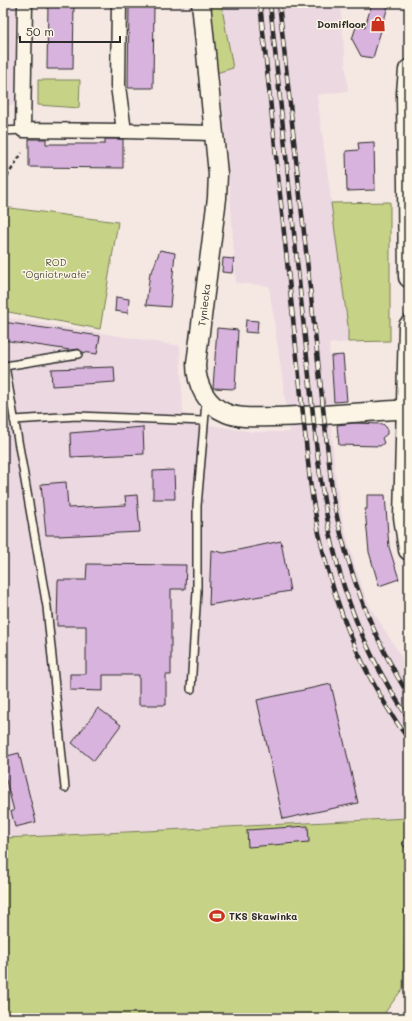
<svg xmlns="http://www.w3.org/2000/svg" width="412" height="1021" font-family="Mali,sans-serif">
<rect width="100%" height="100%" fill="#f5e8e3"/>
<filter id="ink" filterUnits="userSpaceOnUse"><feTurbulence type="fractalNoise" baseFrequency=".025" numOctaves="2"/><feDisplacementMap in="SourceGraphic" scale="8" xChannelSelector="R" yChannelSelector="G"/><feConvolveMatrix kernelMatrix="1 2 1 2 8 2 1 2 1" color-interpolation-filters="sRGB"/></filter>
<g filter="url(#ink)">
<!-- built -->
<path fill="#ecd8e1" d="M3 3H16L15 105H3Z
M212 3H340L348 91 317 95 348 326V342L329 344 335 420 331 421 335 472 342 518 356 570 369 605 409 669V818L5 838 3 831V317L180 346 183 413 210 425 252 432H290L269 286 236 283 227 147Z"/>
<!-- green -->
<path fill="#c6d286" stroke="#787e58" d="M208 3H221L233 68 216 73Z
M38 80H80L79 108 38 105Z
M390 202V341L348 342V326L331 203Z
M3 207 118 222 100 329 3 311Z
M408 818 403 988 381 1018H3V831L5 838Z"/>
<!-- building -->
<path fill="#d8b3dd" stroke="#2b2b2b" d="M48 3H74L73 69H47Z
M129 3H154L153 88H128Z
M372 3H389L373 58 361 56 352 39 357 24 365 27Z
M29 139H46V144H105V139H123V168L29 167Z
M374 142 375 190 347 191 346 151 359 150 358 143Z
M160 250 175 253 170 307 146 305 150 272H152Z
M223 258 234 259 232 273 222 272Z
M116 297 129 299 128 313 115 311Z
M246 320 258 321 257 333 245 332Z
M3 322 100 336 97 354 82 352 79 349 70 350 3 340Z
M217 328 238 330 235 389 213 388Z
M343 355 347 401 334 402 331 356Z
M114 367 115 382 52 386 51 369Z
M354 423 383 424 387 428V434L382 438 384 443 380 446 339 445 337 425Z
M143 427 144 454 71 457 70 433Z
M174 470 175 499H153V471Z
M66 482 68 508 126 505 125 496 137 495 140 532 59 536V535H46L41 484Z
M367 495H385L389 547 399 579 379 586 369 552 365 509H367Z
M281 541 290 591 209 605 211 550 224 553Z
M87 564 186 565 185 589H171V675H166V705H139V675H103V691L70 690V674H86V626H57L58 580H86Z
M331 684 358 803 283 819 257 700Z
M98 708 121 725 94 761 72 743Z
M19 753 36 822 15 827 11 811H14L3 769V757Z
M308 826 309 842 248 847 247 830Z"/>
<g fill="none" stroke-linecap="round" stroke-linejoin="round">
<defs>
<path id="service" d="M3 131 23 130
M14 420 77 416 204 421
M191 689 197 591V506L206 402
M65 788 47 607 5 366 78 354
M407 843H409"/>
<path id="minor" d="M25 3 23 130 124 131 118 86 119 3
M124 131 214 133"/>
<path id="tertiary" d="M201 3 218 174 217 198 196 364C196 384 206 405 226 413 240 419 258 417 274 417 319 416 364 412 408 409"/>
<path id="secondary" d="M409 70 407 93 409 277
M409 326 404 517 409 550"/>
</defs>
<!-- service casing -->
<use href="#service" stroke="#2b2b2b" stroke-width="10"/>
<!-- minor casing -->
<use href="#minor" stroke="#2b2b2b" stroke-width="17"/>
<!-- tertiary casing -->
<use href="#tertiary" stroke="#2b2b2b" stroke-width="21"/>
<!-- secondary casing -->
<use href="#secondary" stroke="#2b2b2b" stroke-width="23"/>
<!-- path -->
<path stroke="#2b2b2b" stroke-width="2.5" stroke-dasharray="4 3" stroke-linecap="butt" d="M3 183 22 153"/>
<!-- service -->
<use href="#service" stroke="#fcf5e5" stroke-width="7"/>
<!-- minor -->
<use href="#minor" stroke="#fcf5e5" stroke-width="14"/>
<!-- tertiary -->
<use href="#tertiary" stroke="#fcf5e5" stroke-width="18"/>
<!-- secondary -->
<use href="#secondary" stroke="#fcf5e5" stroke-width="20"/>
<defs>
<path id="rail" d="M260 3 310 481C323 577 352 661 409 740
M270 3 316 443C328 549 348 629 409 719
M279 3 333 499C347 569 371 635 409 696"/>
</defs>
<!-- rail casing -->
<use href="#rail" stroke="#2b2b2b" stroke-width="4.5"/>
<!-- rail -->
<use href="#rail" stroke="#fcf5e5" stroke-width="3" stroke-dasharray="9" stroke-linecap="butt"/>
</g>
</g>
<!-- icons -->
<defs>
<symbol id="shop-bare" viewBox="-9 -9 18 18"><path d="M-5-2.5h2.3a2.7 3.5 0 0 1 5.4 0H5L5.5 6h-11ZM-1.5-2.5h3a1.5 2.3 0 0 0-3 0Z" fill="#c8321e" stroke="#fcf5e5" stroke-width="2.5" paint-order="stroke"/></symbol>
<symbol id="stadium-bare" viewBox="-9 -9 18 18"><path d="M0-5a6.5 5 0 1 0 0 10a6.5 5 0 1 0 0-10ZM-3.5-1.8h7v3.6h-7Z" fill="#c8321e" stroke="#fcf5e5" stroke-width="2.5" paint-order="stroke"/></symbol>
</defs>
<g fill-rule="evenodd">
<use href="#shop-bare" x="367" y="13" width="22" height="22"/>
<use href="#stadium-bare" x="206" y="905" width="22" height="22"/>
</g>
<g text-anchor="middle" stroke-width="3" stroke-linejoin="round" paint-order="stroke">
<!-- poi labels -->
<g font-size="10" font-weight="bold" fill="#2b2b2b" stroke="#fcf5e5" text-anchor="end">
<text x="366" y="28">Domifloor</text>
<text x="229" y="920" text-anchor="start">TKS Skawinka</text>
</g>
<!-- park labels -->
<g font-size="10" fill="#525542" stroke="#fcf5e5">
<text x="56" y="266">ROD<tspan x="56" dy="12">"Ogniotrwałe"</tspan></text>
</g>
<!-- street labels -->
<g font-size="10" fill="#2b2b2b" stroke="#fcf5e5">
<text transform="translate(204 305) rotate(-83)" y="4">Tyniecka</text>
</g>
</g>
<!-- margin -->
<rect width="412" height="1021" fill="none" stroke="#fcf5e5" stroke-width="16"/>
<rect x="8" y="8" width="396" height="1005" fill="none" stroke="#2b2b2b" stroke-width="1.5" filter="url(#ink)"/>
<!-- scale -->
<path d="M20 36v6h100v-6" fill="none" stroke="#2b2b2b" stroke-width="2"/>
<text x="26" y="36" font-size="12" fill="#2b2b2b" stroke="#fcf5e5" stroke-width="3" paint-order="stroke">50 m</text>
</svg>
